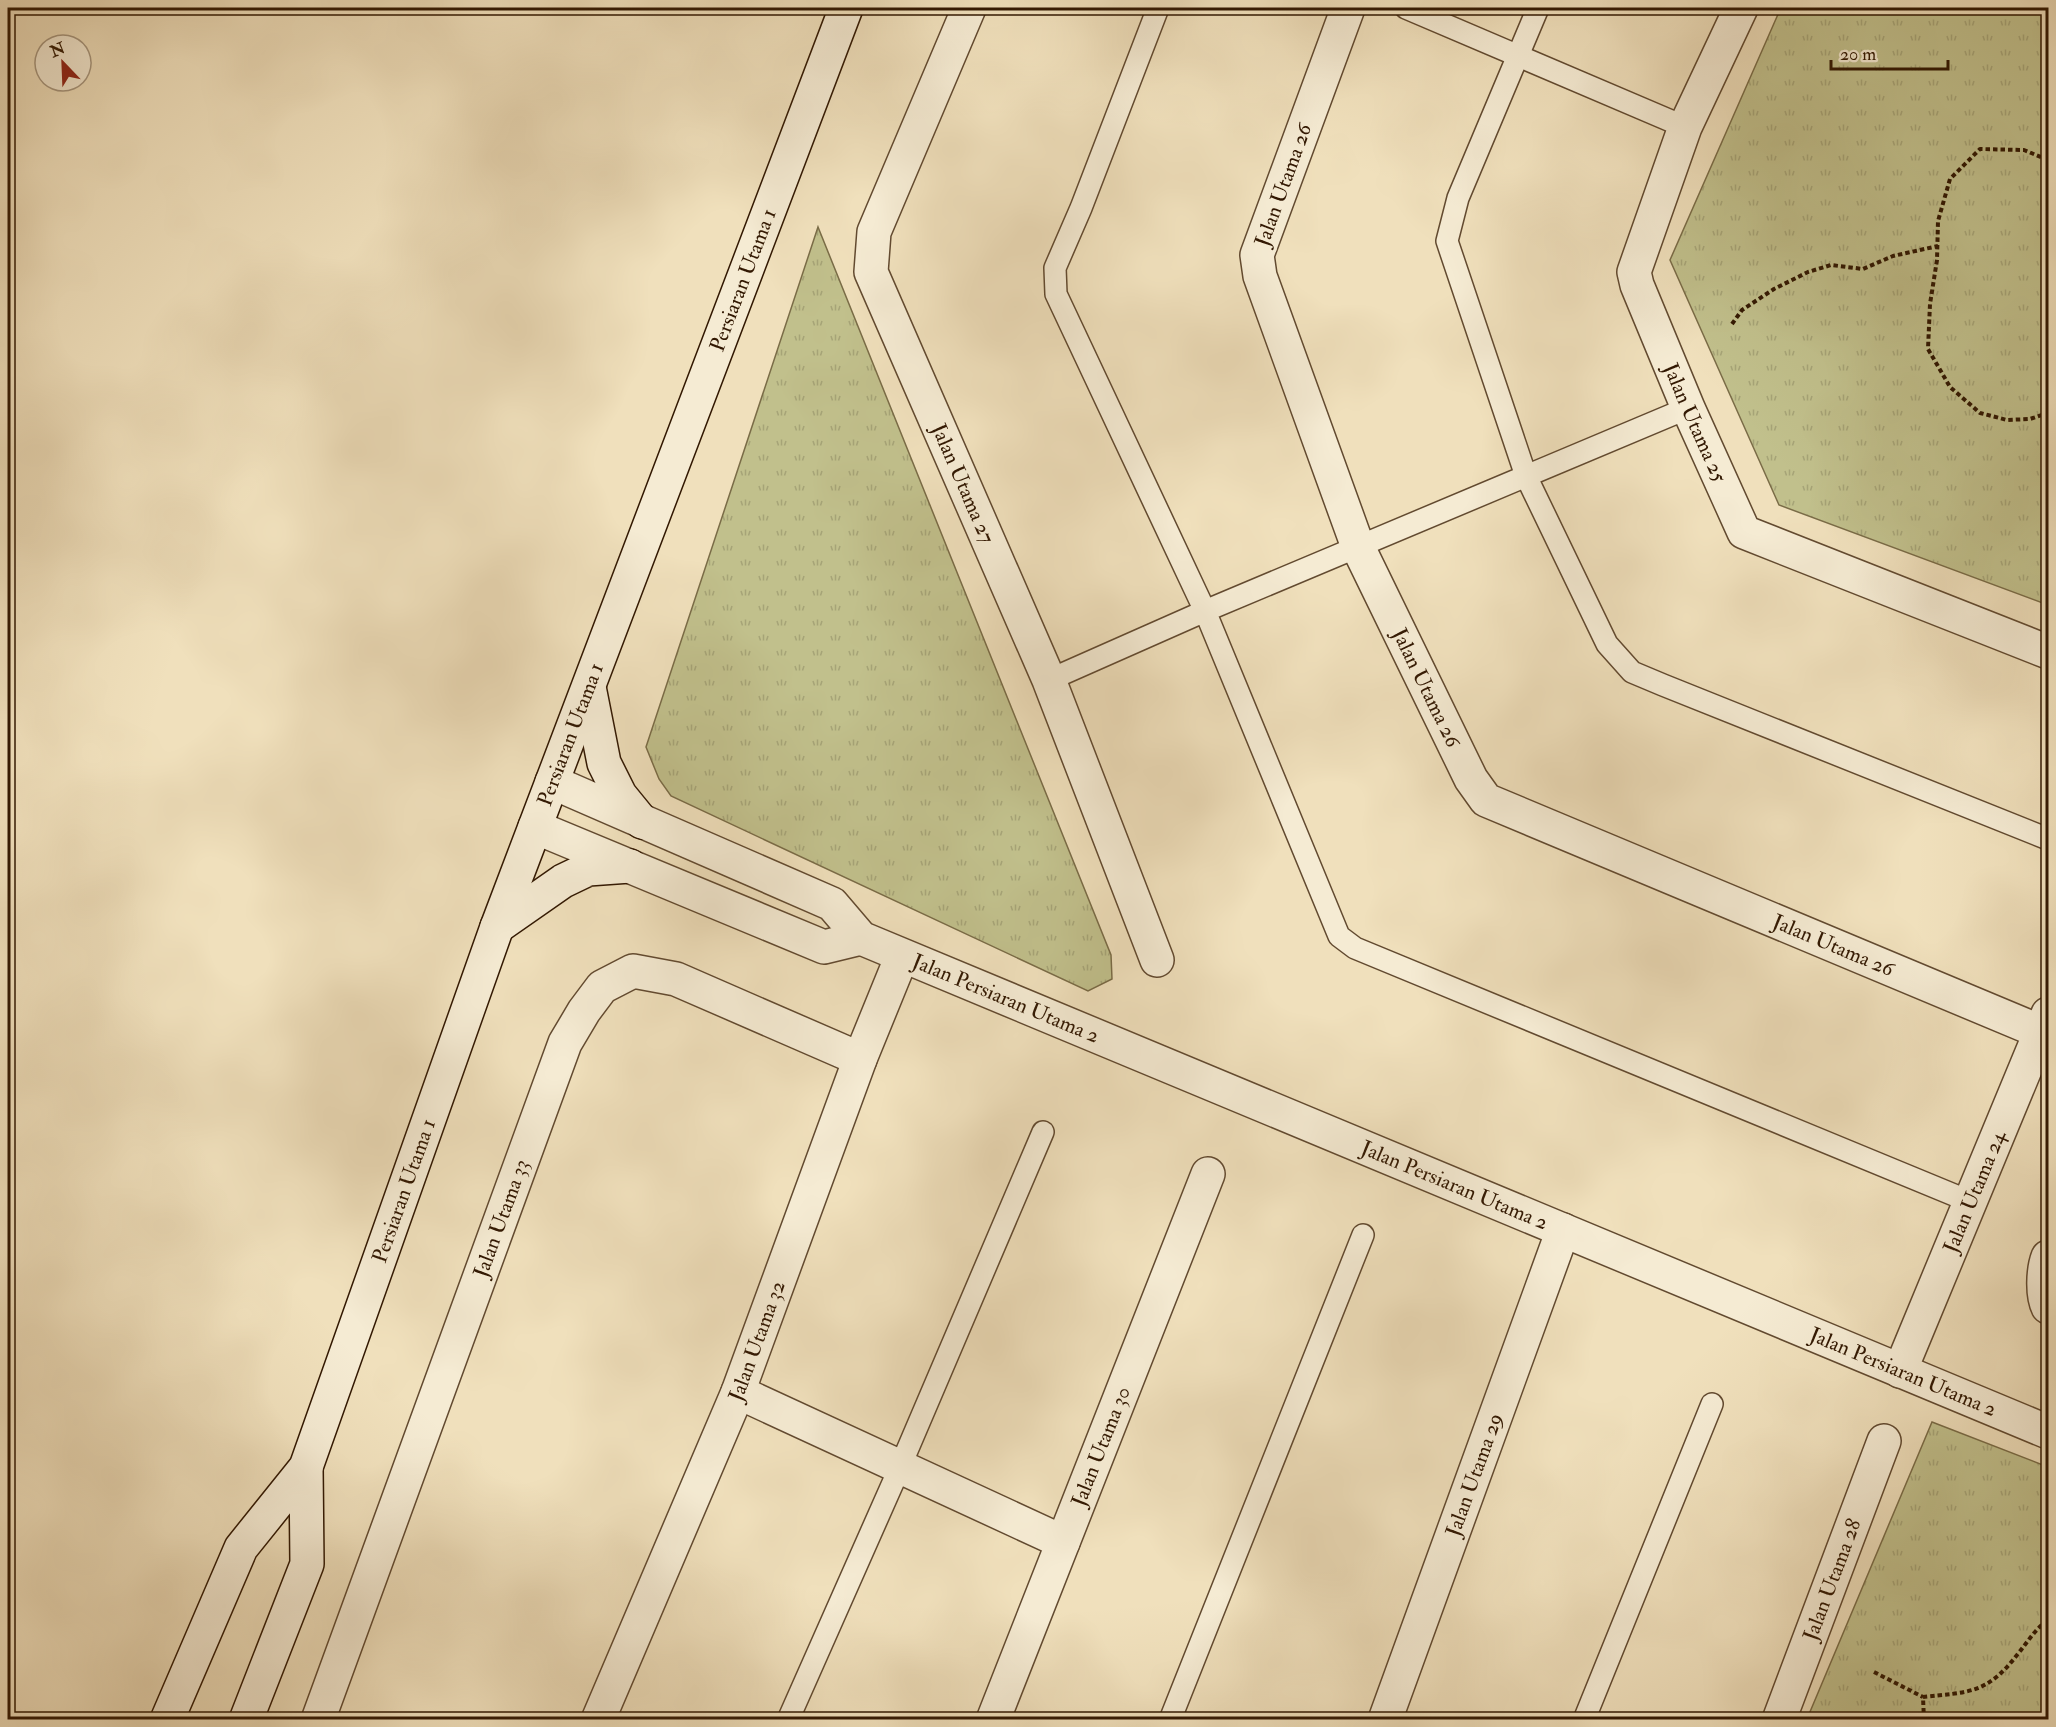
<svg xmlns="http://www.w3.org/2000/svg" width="2056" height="1727" font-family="'IM FELL Double Pica',serif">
<defs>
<pattern id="park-tufts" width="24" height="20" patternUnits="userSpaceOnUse" patternTransform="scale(1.5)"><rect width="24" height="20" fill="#c1c08c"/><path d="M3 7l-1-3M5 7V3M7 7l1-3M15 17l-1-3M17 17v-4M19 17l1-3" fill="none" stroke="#a6a477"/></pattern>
</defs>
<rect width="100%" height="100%" fill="#f0e0bc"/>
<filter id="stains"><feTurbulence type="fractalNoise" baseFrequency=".00333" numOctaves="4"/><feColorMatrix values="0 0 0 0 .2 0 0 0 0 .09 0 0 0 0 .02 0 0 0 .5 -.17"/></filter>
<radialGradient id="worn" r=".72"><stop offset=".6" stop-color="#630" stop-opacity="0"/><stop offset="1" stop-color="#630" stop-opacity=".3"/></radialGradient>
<!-- park -->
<path fill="url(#park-tufts)" stroke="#7a6c47" stroke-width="1.5" d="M1788 8H2048V605L1779 505 1670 260 1779 12Z
M818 227 1111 955 1112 979 1088 991 671 796 659 779 646 747Z
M1932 1422 2048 1467V1719H1807Z"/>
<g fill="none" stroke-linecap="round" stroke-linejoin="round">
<defs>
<path id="lane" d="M1158 8 1081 208 1055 268 1056 294 1205 611 1339 936 1355 948 1971 1202
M1406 8 1685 127
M1538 8 1458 198 1447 241 1526 476 1607 644 1632 672 1663 685 2048 839
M1049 680 1205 611 1688 408
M788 1720 900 1467 1043 1132
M1170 1720 1363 1235
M1584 1720 1712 1404"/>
<g id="street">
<path id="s1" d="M969 8 874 232 871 272 1049 680 1157 960"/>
<path id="s2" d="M1348 8 1257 255 1260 276 1358 547 1471 779 1486 800 2041 1032"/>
<path id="s3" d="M1741 8 1685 127 1634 272 1637 285 1688 408 1744 532 2048 652"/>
<path id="s4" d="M552 782 832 904 861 938 2048 1432"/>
<path d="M535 827 824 947 861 938"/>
<path d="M2048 1257C2043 1270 2042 1295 2048 1307"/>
<path id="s5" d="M1900 1371 2048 1014"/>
<path d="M738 1392 1063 1542"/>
<path id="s6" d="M318 1720 565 1043 584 1011 602 987 633 971 676 979 860 1059"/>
<path id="s7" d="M598 1720 738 1392 860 1059 902 956"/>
<path id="s8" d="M993 1720 1208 1174"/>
<path id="s9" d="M1385 1720 1563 1230"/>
<path id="s10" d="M1779 1720 1884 1441"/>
</g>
<g id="secondary">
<path d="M589 687 604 763 620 795 642 822"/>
<path d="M497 927 563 881 588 869 630 866"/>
<path id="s11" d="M167 1720 241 1548 306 1467 497 927 846 8"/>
<path d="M246 1720 307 1564 306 1467"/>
</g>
</defs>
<!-- lane casing -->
<use href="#lane" stroke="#624a30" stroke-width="24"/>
<!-- street casing -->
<use href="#street" stroke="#624a30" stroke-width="36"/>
<!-- secondary casing -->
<use href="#secondary" stroke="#321802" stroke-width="36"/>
<!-- path -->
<path stroke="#321802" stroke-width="4" stroke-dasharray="4.5 3" stroke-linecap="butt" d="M2048 160 2024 150 1980 149 1950 179 1938 221 1937 260 1930 304 1928 349 1950 387 1980 413 2007 420 2030 419 2048 413
M1732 324 1742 310 1774 289 1808 272 1831 265 1863 269 1893 256 1938 246
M1874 1672 1923 1697
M1924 1720 1923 1697C1969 1692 1987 1694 2017 1655 2027 1643 2035 1629 2048 1620"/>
<!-- lane -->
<use href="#lane" stroke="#f5ebd3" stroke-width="21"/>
<!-- street -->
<use href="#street" stroke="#f5ebd3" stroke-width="33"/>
<!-- secondary -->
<use href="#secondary" stroke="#f5ebd3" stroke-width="33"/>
</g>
<g text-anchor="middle" stroke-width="6" stroke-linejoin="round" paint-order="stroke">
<!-- street labels -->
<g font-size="21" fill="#321802" stroke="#f5ebd3">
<text transform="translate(1283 185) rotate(-70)" y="7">Jalan Utama 26</text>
<text dy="7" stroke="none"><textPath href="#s11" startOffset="1556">Persiaran Utama 1</textPath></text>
<text dy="7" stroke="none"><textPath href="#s3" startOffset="448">Jalan Utama 25</textPath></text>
<text dy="7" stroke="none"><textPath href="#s1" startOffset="514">Jalan Utama 27</textPath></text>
<text dy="7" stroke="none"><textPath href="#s2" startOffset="729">Jalan Utama 26</textPath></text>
<text dy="7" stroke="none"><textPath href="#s11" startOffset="1070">Persiaran Utama 1</textPath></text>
<text dy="7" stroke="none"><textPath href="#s2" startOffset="1233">Jalan Utama 26</textPath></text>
<text dy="7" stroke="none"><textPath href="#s4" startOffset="507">Jalan Persiaran Utama 2</textPath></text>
<text dy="7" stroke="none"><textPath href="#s4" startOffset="993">Jalan Persiaran Utama 2</textPath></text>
<text dy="7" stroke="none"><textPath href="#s11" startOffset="584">Persiaran Utama 1</textPath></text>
<text dy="7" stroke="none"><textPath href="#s5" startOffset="194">Jalan Utama 24</textPath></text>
<text dy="7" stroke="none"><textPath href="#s6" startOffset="534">Jalan Utama 33</textPath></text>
<text dy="7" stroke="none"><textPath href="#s7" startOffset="411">Jalan Utama 32</textPath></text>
<text dy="7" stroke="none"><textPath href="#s4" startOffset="1479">Jalan Persiaran Utama 2</textPath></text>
<text dy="7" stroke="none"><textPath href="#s8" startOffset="294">Jalan Utama 30</textPath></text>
<text dy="7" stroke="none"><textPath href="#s9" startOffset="261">Jalan Utama 29</textPath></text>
<text dy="7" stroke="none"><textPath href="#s10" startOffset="150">Jalan Utama 28</textPath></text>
</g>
</g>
<!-- margin -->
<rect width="2056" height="1727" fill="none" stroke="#f0e0bc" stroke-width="30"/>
<rect x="9" y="9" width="2038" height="1709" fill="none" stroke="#321802" stroke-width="3"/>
<rect x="15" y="15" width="2026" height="1697" fill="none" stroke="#321802" stroke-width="1.5"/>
<!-- north arrow -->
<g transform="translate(63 63) rotate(337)"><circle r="28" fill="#f5ebd3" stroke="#a7977f" stroke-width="1.5"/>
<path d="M0-4.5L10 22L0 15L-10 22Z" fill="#8f2418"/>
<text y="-9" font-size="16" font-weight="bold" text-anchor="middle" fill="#321802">N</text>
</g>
<!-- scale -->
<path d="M1831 60v9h117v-9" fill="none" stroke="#321802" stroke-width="3"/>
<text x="1840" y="60" font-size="18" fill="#321802" stroke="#f5ebd3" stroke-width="4.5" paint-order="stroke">20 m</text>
<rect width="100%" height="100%" filter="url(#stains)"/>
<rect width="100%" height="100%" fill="url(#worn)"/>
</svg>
